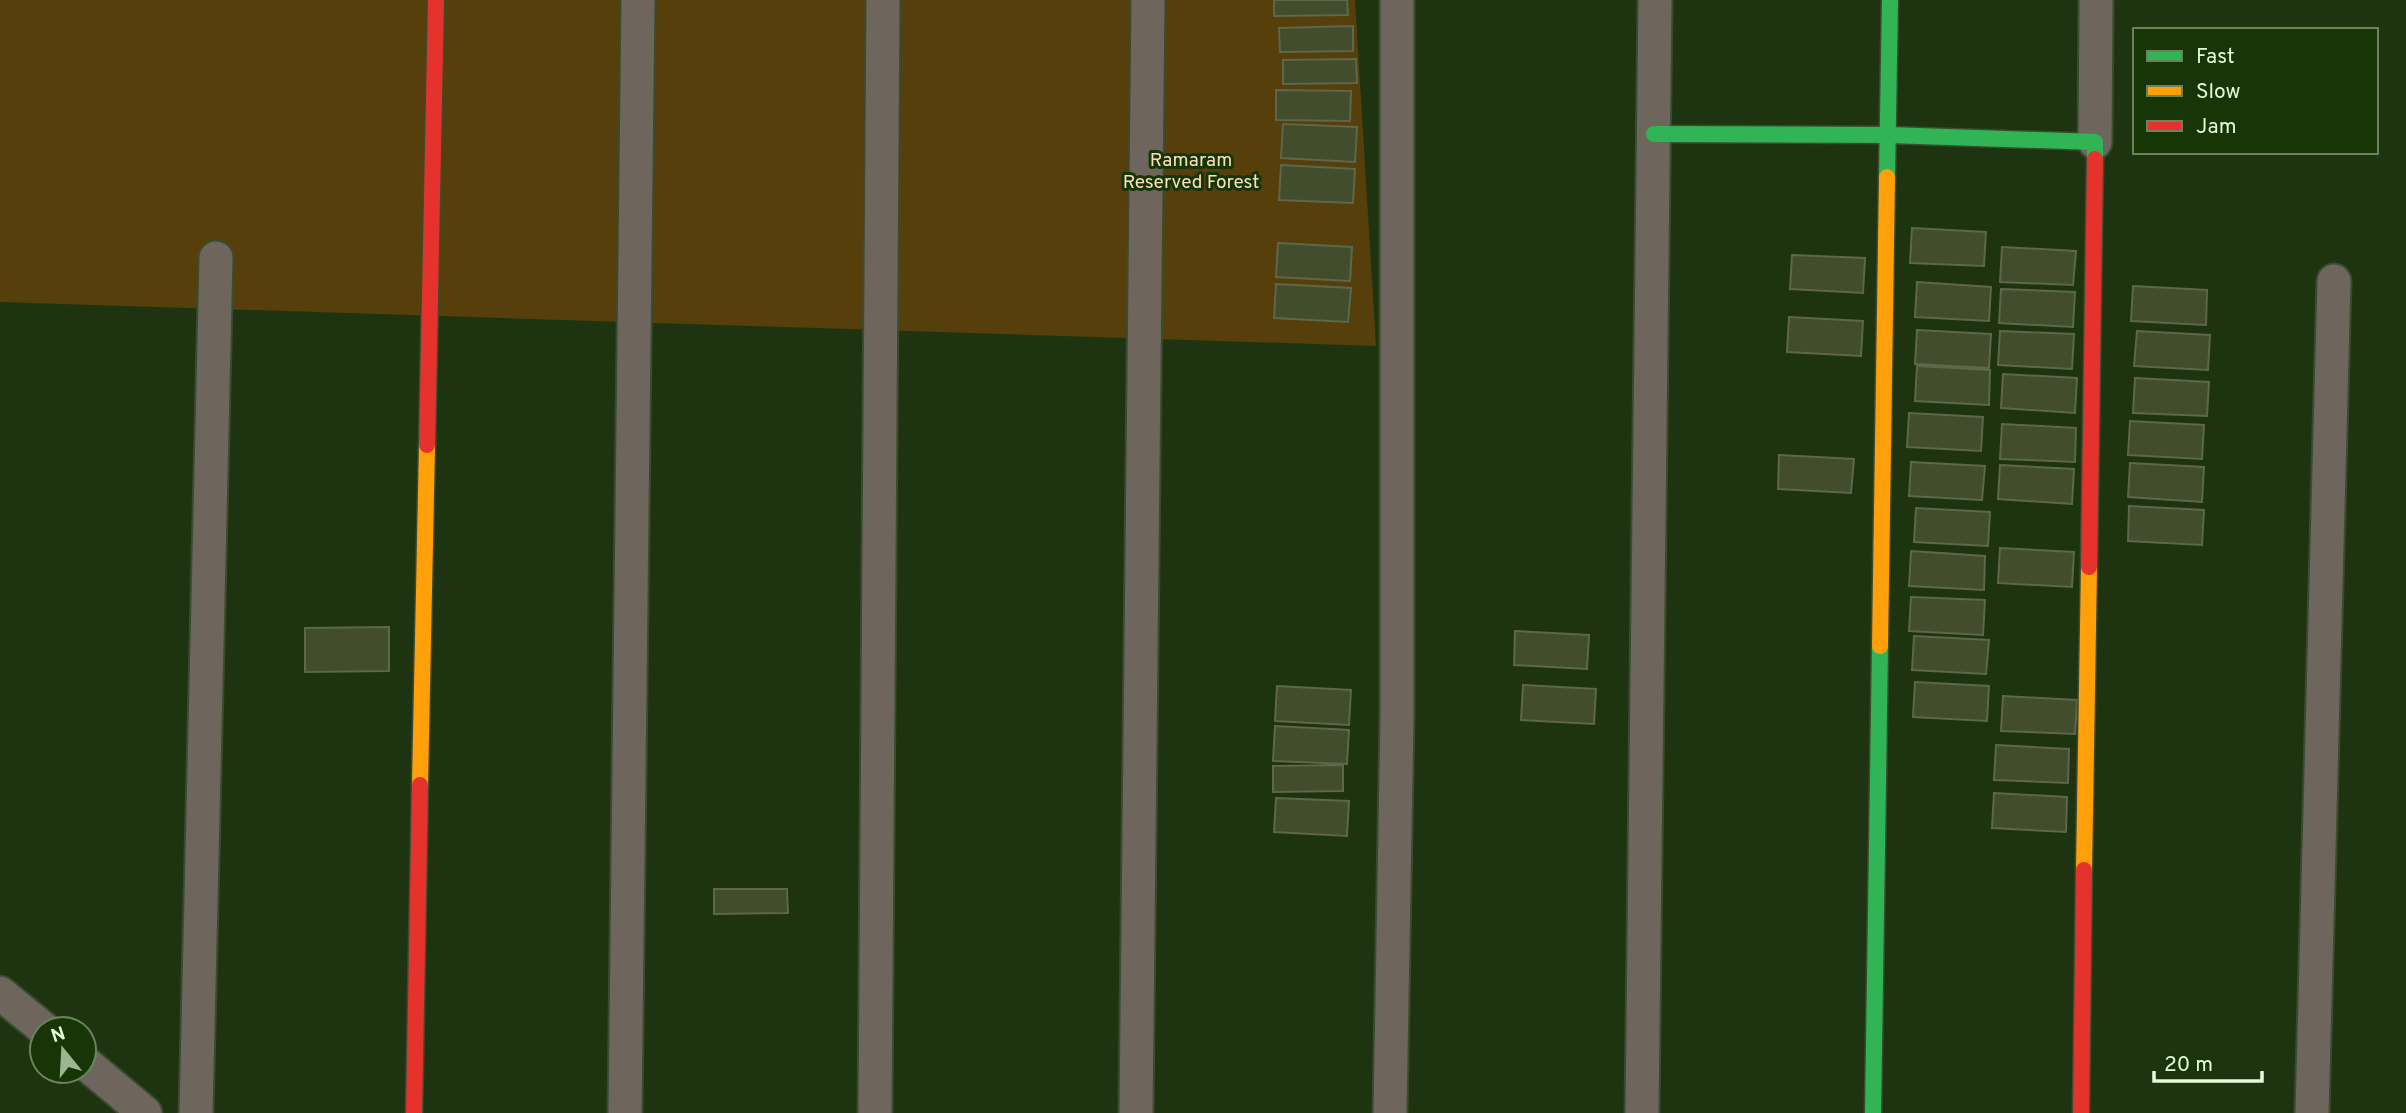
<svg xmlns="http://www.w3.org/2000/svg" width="2406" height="1113" font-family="Overpass,sans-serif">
<rect width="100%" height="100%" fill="#1e3310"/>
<!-- green -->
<path fill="#563f0b" d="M0 0H1355L1376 346 0 302Z"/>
<!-- building -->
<path fill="#414d2d" stroke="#5c6849" stroke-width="2" d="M1274 0H1347L1348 15 1274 16Z
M1353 26V51L1280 52 1279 28Z
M1356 59 1357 83 1283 84V60Z
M1276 90 1351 91 1350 121 1276 120Z
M1283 124 1357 127 1355 162 1281 158Z
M1281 165 1355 169 1353 203 1279 200Z
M1912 228 1986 232 1984 266 1910 263Z
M1278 243 1352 247 1350 281 1276 277Z
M2002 247 2076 251 2073 285 2000 282Z
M1792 255 1865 258 1863 293 1790 289Z
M1917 282 1991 287 1989 321 1915 317Z
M1276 284 1351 288 1348 322 1274 318Z
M2133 286 2207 290 2206 325 2131 321Z
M2001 289 2075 292 2073 327 1999 323Z
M1789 317 1863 321 1861 356 1787 352Z
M1917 330 1991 334 1989 368 1915 364Z
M2000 331 2074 334 2072 369 1998 365Z
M2137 331 2210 335 2208 370 2134 366Z
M1917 366 1990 370 1989 405 1915 401Z
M2003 374 2077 378 2075 413 2001 408Z
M2135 378 2209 382 2207 416 2133 413Z
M1909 413 1983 417 1981 451 1907 447Z
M2130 421 2204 425 2202 459 2128 455Z
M2002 424 2076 428 2075 462 2000 459Z
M1779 455 1854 459 1851 493 1778 489Z
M1911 462 1985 466 1982 500 1909 496Z
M2130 463 2204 467 2202 502 2128 497Z
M2000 465 2074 469 2072 504 1998 499Z
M2129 506 2204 510 2202 545 2128 541Z
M1916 508 1990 512 1988 546 1914 542Z
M2000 548 2074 552 2072 587 1998 583Z
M1911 551 1985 556 1984 590 1909 586Z
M1911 597 1985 600 1983 635 1909 631Z
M389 627V671L305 672V628Z
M1515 631 1589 635 1587 669 1514 665Z
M1914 636 1989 640 1986 674 1912 670Z
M1915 682 1989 686 1987 721 1913 717Z
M1523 685 1596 689 1594 724 1521 720Z
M1277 686 1351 690 1349 725 1275 721Z
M2003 696 2077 700 2075 734 2001 731Z
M1275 726 1349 730 1347 764 1273 761Z
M1996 745 2069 749 2068 783 1994 780Z
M1343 765V791L1273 792V766Z
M1994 793 2067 797 2066 832 1992 828Z
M1276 798 1349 801 1347 836 1274 832Z
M714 889H787L788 913 714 914Z"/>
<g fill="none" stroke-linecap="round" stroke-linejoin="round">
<defs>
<path id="street" d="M2095 142 2096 0
M0 993 44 1029
M84 1062 145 1113
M196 1113 216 258
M625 1113 638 0
M875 1113 883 0
M1136 1113 1148 0
M1390 1113 1397 716V0
M1642 1113 1655 0
M2312 1113 2334 281"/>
<path id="fast" d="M1654 134 1889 135 2095 142V159
M1887 177 1890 0
M1873 1113 1880 646"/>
<path id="slow" d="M1880 646 1887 177
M420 785 427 445
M2084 870 2089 567"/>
<path id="jam" d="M427 445 436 0
M2089 567 2095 159
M414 1113 420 785
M2081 1113 2084 870"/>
</defs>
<!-- street casing -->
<use href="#street" stroke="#3a4c2f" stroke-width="37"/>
<!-- fast casing -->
<use href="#fast" stroke="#3a4c2f" stroke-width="19"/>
<!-- slow casing -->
<use href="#slow" stroke="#3a4c2f" stroke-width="19"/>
<!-- jam casing -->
<use href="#jam" stroke="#3a4c2f" stroke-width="19"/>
<!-- street -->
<use href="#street" stroke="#6e665d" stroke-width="33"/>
<!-- fast -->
<use href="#fast" stroke="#30b455" stroke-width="16"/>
<!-- slow -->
<use href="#slow" stroke="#ff9f0a" stroke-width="16"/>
<!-- jam -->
<use href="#jam" stroke="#e5322d" stroke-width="16"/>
</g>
<g text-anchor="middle" stroke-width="6" stroke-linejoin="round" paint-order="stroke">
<!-- park labels -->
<g font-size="19" fill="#f9e0bd" stroke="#183507">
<text x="1191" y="166">Ramaram<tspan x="1191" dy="22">Reserved Forest</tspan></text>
</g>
</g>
<!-- legend -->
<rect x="2133" y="28" width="245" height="126" fill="#183507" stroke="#69845b" stroke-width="2"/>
<rect x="2147" y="51" width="35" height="10" fill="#30b455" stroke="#69845b" stroke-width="2"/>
<text x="2196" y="63" font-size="21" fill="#e3fbda">Fast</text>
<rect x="2147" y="86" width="35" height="10" fill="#ff9f0a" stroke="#69845b" stroke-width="2"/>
<text x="2196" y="98" font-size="21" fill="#e3fbda">Slow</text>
<rect x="2147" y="121" width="35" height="10" fill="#e5322d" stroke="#69845b" stroke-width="2"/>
<text x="2196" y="133" font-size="21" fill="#e3fbda">Jam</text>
<!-- north arrow -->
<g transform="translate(63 1050) rotate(342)"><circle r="33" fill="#183507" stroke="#69845b" stroke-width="2"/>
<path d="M0-5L12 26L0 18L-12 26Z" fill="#9eb593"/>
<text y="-10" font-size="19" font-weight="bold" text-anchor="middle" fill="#e3fbda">N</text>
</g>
<!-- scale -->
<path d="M2154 1071v10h108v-10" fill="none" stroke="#e3fbda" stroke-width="3.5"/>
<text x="2164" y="1071" font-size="21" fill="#e3fbda" stroke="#183507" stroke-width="5" paint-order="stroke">20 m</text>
</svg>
